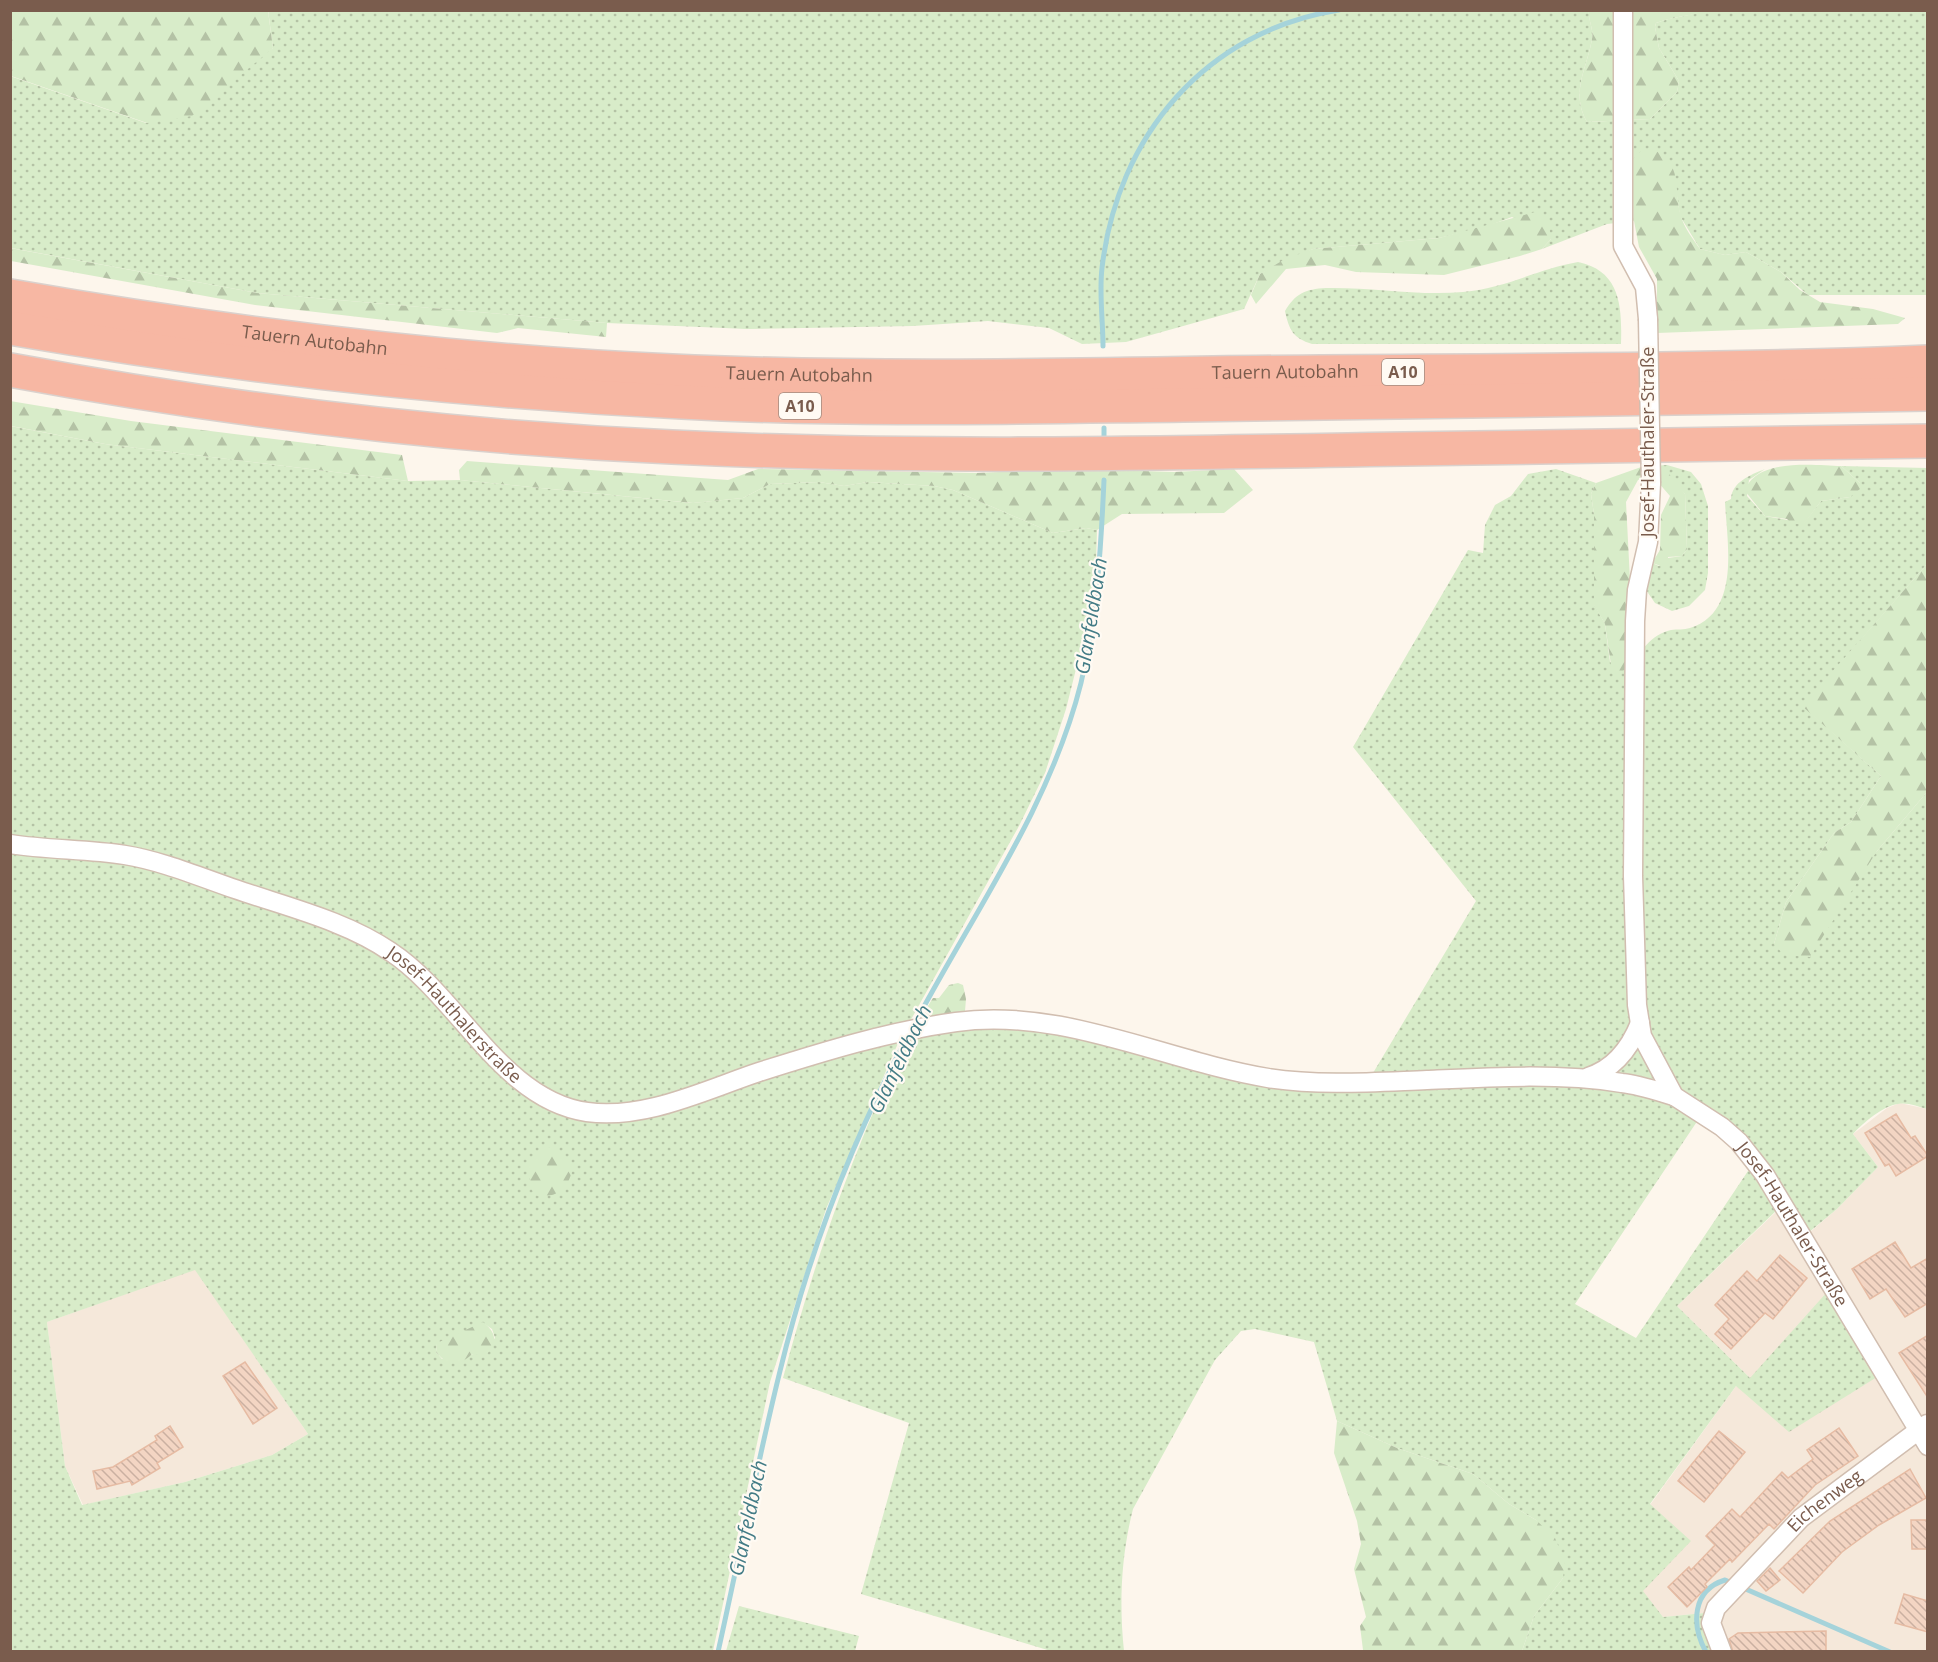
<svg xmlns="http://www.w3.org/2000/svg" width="1938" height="1662" font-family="'Open Sans',sans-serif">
<defs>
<pattern id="grass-dots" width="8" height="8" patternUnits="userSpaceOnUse" patternTransform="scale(1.5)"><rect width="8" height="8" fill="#d8ecc9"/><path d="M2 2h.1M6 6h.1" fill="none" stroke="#b4c2a5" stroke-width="1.8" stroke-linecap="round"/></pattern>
<pattern id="forest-firs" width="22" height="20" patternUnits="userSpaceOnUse" patternTransform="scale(1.5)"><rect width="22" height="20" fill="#d8ecc9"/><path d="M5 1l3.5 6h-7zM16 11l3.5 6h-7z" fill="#b4c2a5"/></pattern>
<pattern id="building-back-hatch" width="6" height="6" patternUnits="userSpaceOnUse" patternTransform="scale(1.5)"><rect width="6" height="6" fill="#f3d5c3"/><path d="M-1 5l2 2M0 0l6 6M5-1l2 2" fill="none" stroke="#cab0a1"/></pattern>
</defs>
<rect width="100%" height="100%" fill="#fdf6ec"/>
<!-- residential -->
<path fill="#f5e8da" d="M1900 1103 1927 1109V1430L1812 1517 1704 1613 1663 1617 1642 1591 1690 1541 1650 1505 1736 1386 1750 1378 1677 1306 1778 1210 1797 1243 1837 1209 1878 1167 1853 1134 1887 1108Z
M195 1269 308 1434 272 1455 185 1482 83 1505 65 1466 47 1322Z
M1927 1432V1651H1719L1710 1619 1813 1518Z"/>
<!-- grass -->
<path fill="url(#grass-dots)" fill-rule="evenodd" d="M268 10H1589C1588 20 1594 30 1592 39 1587 69 1570 92 1587 122L1650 119 1677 92 1679 81 1659 48 1655 27 1656 23C1674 16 1691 16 1708 10L1927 11V295H1808L1781 272 1746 252 1725 255 1700 249 1680 216 1673 169 1632 161 1634 221 1607 224 1542 249 1551 239 1512 217 1485 227 1439 238 1313 249 1260 274 1244 309 1126 342 1082 344 1049 328 988 321 913 326 747 329 607 323 257 293 11 248 10 76 146 123 273 48Z
M1578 262C1621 271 1622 307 1621 344H1312C1293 338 1289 330 1285 311 1295 294 1305 289 1326 288 1371 287 1417 296 1463 292 1507 288 1537 269 1578 262Z
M10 426 105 444 408 481 460 480 692 503 743 498 770 484 819 482 844 486 868 482 934 486 953 490 1053 533 1086 528 1097 530 1096 563 1085 633 1066 709 1045 773 1019 826 899 1041 826 1209 770 1382 713 1651H11ZM195 1270 308 1434 272 1455 185 1482 82 1505 65 1466 47 1322ZM483 1323 492 1329 495 1338 480 1353 442 1359 436 1352 437 1344Z
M1667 465 1691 472 1701 484 1708 506V573L1705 590 1689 606 1672 611 1655 603 1646 590 1652 563 1659 566 1668 558 1682 556 1687 549 1685 494 1652 466Z
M1841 466 1927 468V564L1803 706 1881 776 1851 822 1834 833 1786 902 1774 944 1877 851 1927 792V1109C1919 1107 1907 1102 1898 1104 1883 1106 1864 1122 1853 1134L1878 1167 1837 1209 1796 1243 1777 1210 1677 1306 1750 1378 1828 1291 1877 1377 1789 1432 1736 1386 1650 1504 1691 1541 1643 1591 1663 1617 1704 1613 1812 1517 1710 1619 1719 1651H1522L1534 1616 1563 1578 1536 1520 1509 1504 1473 1474 1397 1448 1337 1421 1314 1342 1255 1329 1241 1331 1215 1360 1133 1509C1121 1556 1119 1604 1124 1651H1051L861 1594 909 1423 783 1378C806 1292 833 1209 867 1127 882 1091 900 1058 917 1023L965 1011 1014 1012 1277 1072 1373 1073 1476 901 1353 747 1468 550 1483 553 1485 525 1495 505 1511 496 1528 474 1556 469 1596 483 1591 494 1594 514V604L1605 624 1610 662 1627 668C1640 653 1651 634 1671 630 1677 629 1684 630 1690 628 1741 612 1727 543 1725 502L1731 499C1732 482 1750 475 1765 469L1749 480 1747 496 1765 516 1804 523 1821 501 1850 497 1860 483ZM1698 1120 1738 1152 1750 1168 1636 1338 1575 1304Z
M739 1606 859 1636 855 1651H726Z"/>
<!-- forest -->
<path fill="url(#forest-firs)" d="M11 10 268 11 273 48 192 116 147 123 11 76Z
M1589 11H1708C1691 16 1674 16 1656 23L1655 27 1659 48 1679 81 1677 92 1650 119 1587 122C1570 92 1587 69 1592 39 1594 30 1588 20 1589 11Z
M1654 150C1684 164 1673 191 1681 216 1684 228 1693 239 1700 249L1725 255 1746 252 1781 272 1800 290 1820 302 1873 309 1905 318 1898 324 1657 333V279L1639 247 1634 221 1631 161 1641 151Z
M1535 212 1548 219 1551 239 1542 249 1520 256 1444 275 1356 272 1325 265 1286 269 1256 304 1251 295 1260 274 1285 259 1313 249 1439 238Z
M10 248 257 293 607 323 606 337 518 328 497 333 255 305 11 261Z
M10 401 131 421 402 455 408 481 105 444 11 426Z
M467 461 728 480 758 469 976 473 1076 469 1174 472 1234 469 1253 490 1224 513 1122 514 1097 530 1086 528 1053 533 953 490 934 486 868 482 844 486 819 482 770 484 743 498 693 503 460 480 459 470Z
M1644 466 1665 469 1685 494 1687 549 1682 556 1668 557V564L1664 567 1652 563 1660 550 1661 515 1670 496 1657 481 1638 480 1626 502 1630 580 1626 612 1627 668 1620 673 1612 672 1605 624 1594 605V514L1591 494 1596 483Z
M1841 466 1860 483V489L1850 497 1821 501 1804 524H1792L1787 519 1765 516 1745 491C1755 458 1813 465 1841 466Z
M1927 564V792L1877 851 1810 957 1784 955 1774 944 1786 902 1834 833 1851 822 1881 776 1802 706Z
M958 983 963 985 966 999 965 1011 917 1023 933 998H939L949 985Z
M545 1147C560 1147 566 1157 572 1171 567 1190 558 1197 538 1196L532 1190 528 1167Z
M483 1322C497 1333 498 1343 485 1356L472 1354C459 1367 447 1366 436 1352L437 1343Z
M1337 1421 1397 1448 1473 1474 1509 1504 1536 1520 1555 1538 1565 1562 1563 1578 1534 1616 1522 1651H1361L1363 1650 1360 1626 1366 1617 1354 1569 1361 1544 1357 1521 1334 1453Z"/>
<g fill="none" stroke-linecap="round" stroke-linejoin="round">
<!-- stream -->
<path stroke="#a5d3da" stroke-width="5" d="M1103 346C1103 321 1099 293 1102 268 1117 137 1205 31 1339 10
M1104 428V438
M914 1025C973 913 1050 807 1081 683 1097 616 1101 548 1104 480
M718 1652C739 1558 757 1464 780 1371 808 1256 852 1140 908 1036
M1706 1652C1691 1625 1692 1590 1725 1580L1890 1652"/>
</g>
<!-- building -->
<path fill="url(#building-back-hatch)" stroke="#e6bba3" stroke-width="1.5" d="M1896 1114 1911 1138 1915 1136 1928 1156 1896 1176 1889 1164 1885 1166 1865 1133Z
M1895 1242 1911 1268 1928 1258V1303L1905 1317 1886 1289 1870 1299 1852 1269Z
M1780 1255 1807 1278 1773 1319 1765 1313 1731 1349 1715 1334 1729 1319 1715 1305 1747 1271 1757 1281Z
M1928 1335V1398L1899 1353Z
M245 1362 277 1408 253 1424 223 1376Z
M170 1426 183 1447 157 1463 160 1468 132 1485 130 1481 97 1489 93 1471 113 1467 157 1440 155 1436Z
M1839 1428 1858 1456 1815 1485 1774 1529 1769 1524 1732 1562 1730 1559 1705 1584 1707 1587 1687 1607 1668 1587 1689 1567 1691 1570 1715 1545 1706 1536 1732 1509 1740 1517 1782 1472 1788 1478 1813 1459 1807 1450Z
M1719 1431 1745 1452 1704 1502 1678 1481Z
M1910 1469 1926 1498 1879 1525 1842 1552 1803 1593 1779 1571 1830 1521Z
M1911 1520H1928V1549H1912Z
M1770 1568 1780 1580 1766 1591 1757 1581Z
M1904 1594 1928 1601V1632L1895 1623Z
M1826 1631V1652H1733L1729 1639 1738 1633Z"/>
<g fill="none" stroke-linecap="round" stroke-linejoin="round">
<defs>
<g id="minor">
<path d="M1623 10V246L1645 287 1648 319"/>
<path id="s1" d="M1651 483 1648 542 1637 590 1635 621 1633 876 1637 1005 1642 1036 1674 1096 1722 1127 1739 1142 1765 1175 1928 1446"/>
<path id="s2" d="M10 844C48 850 87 849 125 855 162 861 200 877 235 889 287 907 346 921 391 952 458 996 502 1100 587 1112 645 1120 705 1090 759 1072 822 1052 890 1031 956 1022 1062 1007 1165 1061 1268 1078 1321 1086 1374 1082 1427 1080 1491 1077 1559 1073 1622 1083 1640 1085 1657 1091 1674 1096"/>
<path d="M1588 1077C1614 1069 1630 1048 1640 1023"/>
<path id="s3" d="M1722 1652 1711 1623 1716 1608 1801 1518 1927 1424"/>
</g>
<g id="motorway">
<path id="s4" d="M10 296C229 334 450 361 672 371 852 379 1033 376 1213 373 1451 370 1690 372 1928 362"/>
<path d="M10 328C232 366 457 391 682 402 849 411 1017 407 1184 405 1432 403 1680 398 1928 394"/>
<path d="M10 370C227 410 452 437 672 447 897 458 1123 454 1348 450 1541 446 1734 444 1928 441"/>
</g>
</defs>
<!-- minor casing -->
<use href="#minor" stroke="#d1beb0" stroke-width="21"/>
<!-- motorway casing -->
<use href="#motorway" stroke="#dad1cd" stroke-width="36"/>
<!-- minor -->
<use href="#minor" stroke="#fff" stroke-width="18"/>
<!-- motorway -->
<use href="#motorway" stroke="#f7b7a3" stroke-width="33"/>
<defs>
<path id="minor-bridge" d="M1648 319 1651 483"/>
</defs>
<!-- minor-bridge casing -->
<use href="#minor-bridge" stroke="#d1beb0" stroke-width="21" stroke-linecap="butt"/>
<!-- minor-bridge -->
<use href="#minor-bridge" stroke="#fff" stroke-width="18"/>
</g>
<g text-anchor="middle" stroke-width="4.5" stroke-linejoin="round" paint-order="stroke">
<!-- shield labels -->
<g fill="#fffaf3" stroke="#a28b7f" stroke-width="1.5">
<rect x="1382" y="359" width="42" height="26" rx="4.5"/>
<rect x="779" y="393" width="42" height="26" rx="4.5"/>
</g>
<g font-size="16" font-weight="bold" fill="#7a5c4d">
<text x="1403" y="378">A10</text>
<text x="800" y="412">A10</text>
</g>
<!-- street labels -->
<g font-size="18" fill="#7a5c4d" stroke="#fffaf3">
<text dy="6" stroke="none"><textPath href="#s4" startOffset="308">Tauern Autobahn</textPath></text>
<text dy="6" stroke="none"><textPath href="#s4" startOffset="1280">Tauern Autobahn</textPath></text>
<text dy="6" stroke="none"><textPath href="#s4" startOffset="794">Tauern Autobahn</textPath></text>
<text transform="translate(1648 442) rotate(-90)" y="6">Josef-Hauthaler-Straße</text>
<text dy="6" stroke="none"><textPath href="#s2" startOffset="489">Josef-Hauthalerstraße</textPath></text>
<text dy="6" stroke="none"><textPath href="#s1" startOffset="801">Josef-Hauthaler-Straße</textPath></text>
<text dy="6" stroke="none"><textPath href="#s3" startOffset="200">Eichenweg</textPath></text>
</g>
<!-- water labels -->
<g font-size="20" font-style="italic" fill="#437c86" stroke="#fffaf3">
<text transform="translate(1091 616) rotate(-81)" y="7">Glanfeldbach</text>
<text transform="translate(900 1059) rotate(-64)" y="7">Glanfeldbach</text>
<text transform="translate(748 1518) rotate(-78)" y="7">Glanfeldbach</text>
</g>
</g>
<!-- border -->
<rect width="1938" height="1662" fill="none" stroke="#7a5c4d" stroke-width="24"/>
</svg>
